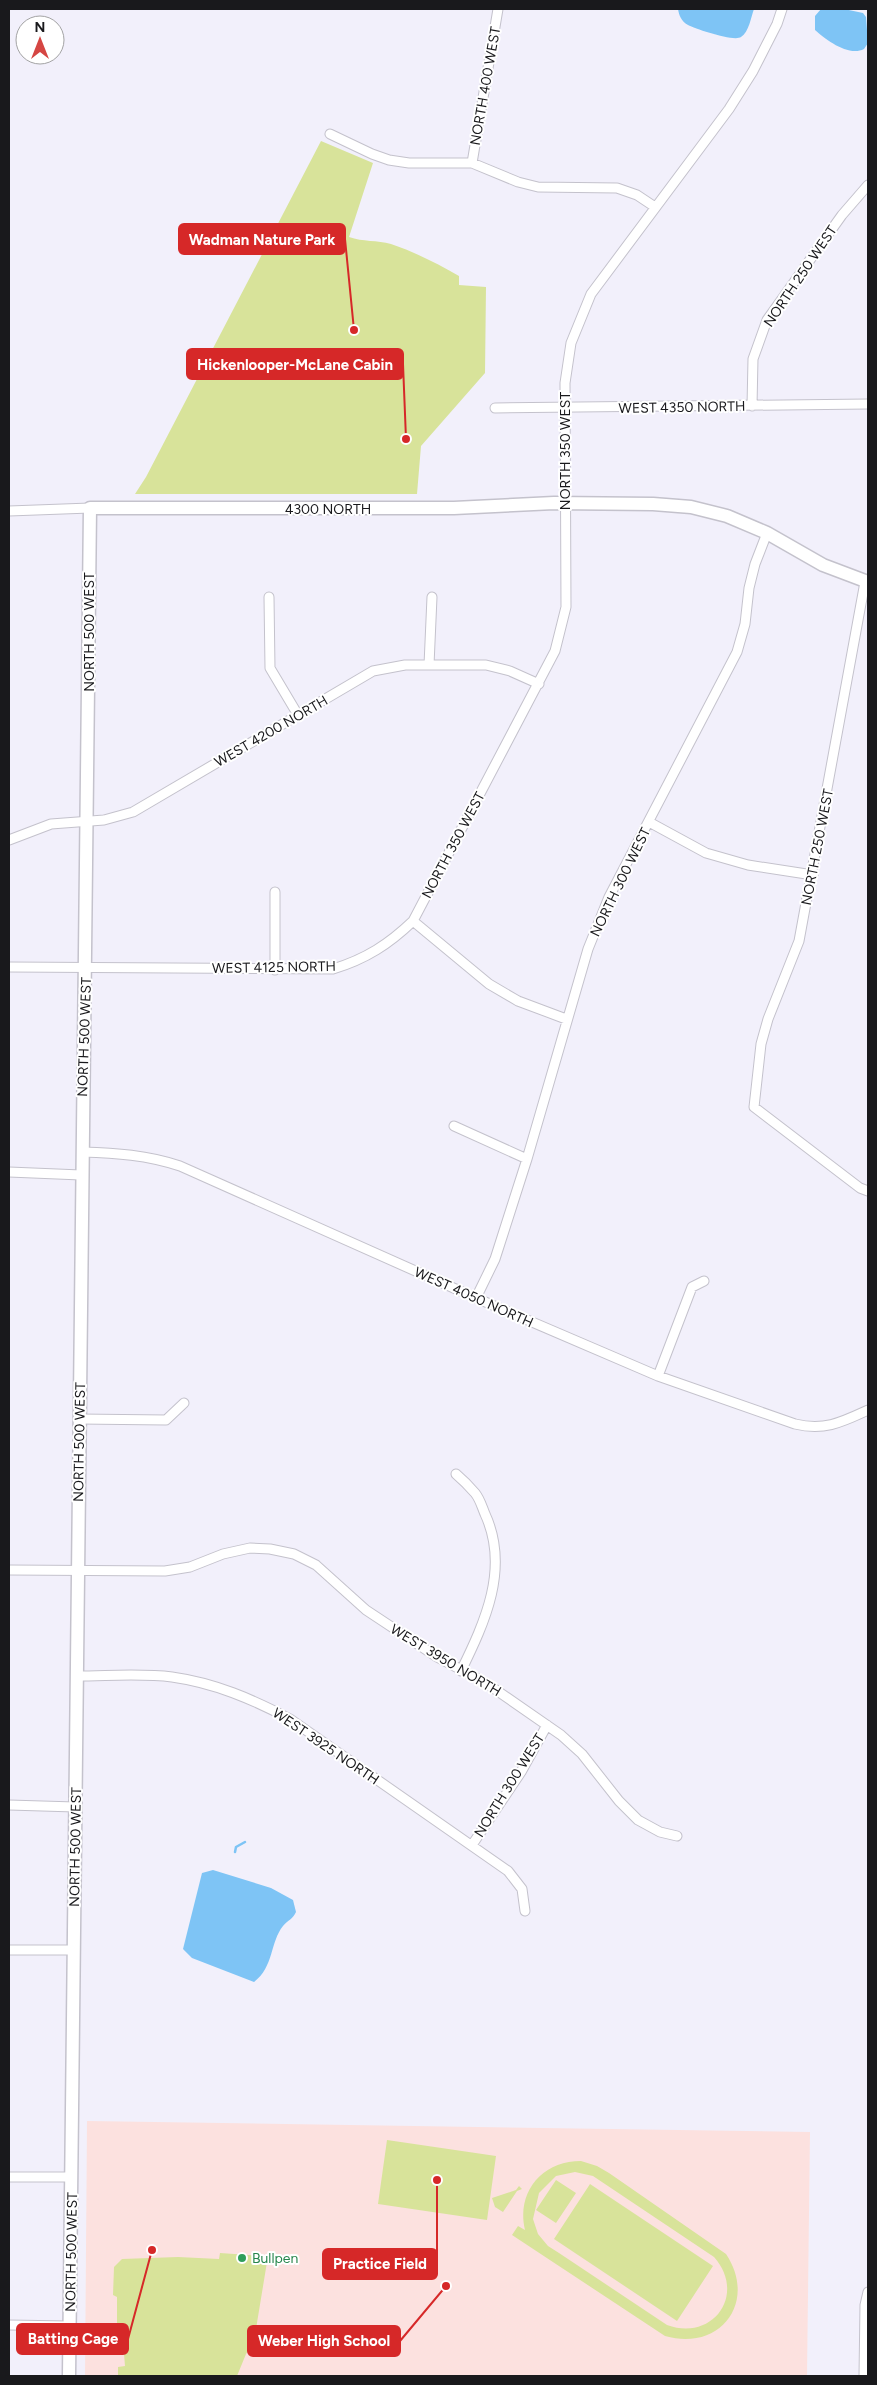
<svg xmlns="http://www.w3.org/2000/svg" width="877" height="2385" font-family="Figtree,sans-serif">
<rect width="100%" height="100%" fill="#f2f0fb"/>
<!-- education -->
<path fill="#fce1df" d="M87 2121 810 2132 807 2376H85Z"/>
<!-- green -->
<path fill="#d8e39a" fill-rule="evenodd" d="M321 141 373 163 349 237C363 242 377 240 391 244 415 252 438 264 459 276V285L486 287 485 373 421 446 417 494H135L146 477Z
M387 2140 496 2156 487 2220 378 2204Z
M581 2161 597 2166 609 2173 726 2254C758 2302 720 2352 665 2336L512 2235 518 2226 525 2230C516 2192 542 2161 581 2161ZM575 2172 593 2176 714 2257C747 2294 713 2342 667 2325L559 2253 548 2246 538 2234 533 2219 539 2193 556 2176Z
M556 2180 576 2193 556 2223 536 2210Z
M590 2184 713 2266 677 2321 554 2239Z
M519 2186 522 2189 517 2191 503 2212 495 2207 492 2198 516 2190Z
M220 2253 265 2256 264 2262H267L254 2341 246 2354 237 2376H118V2367L125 2366 123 2342 117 2326V2297L113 2295 114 2267 122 2259 178 2257 219 2259Z"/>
<!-- water -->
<path fill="#7ec4f5" d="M678 9H754C751 17 749 32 741 37 734 42 696 29 688 25 681 21 679 15 678 9Z
M821 9H844L863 13 866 17 868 43 864 49C849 57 826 40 815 30V16Z
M213 1870 271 1888 293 1900 296 1912C293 1919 288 1920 283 1926 270 1942 274 1967 254 1982L192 1958 183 1949 202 1873Z"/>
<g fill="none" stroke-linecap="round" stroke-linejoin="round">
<!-- stream -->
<path stroke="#7ec4f5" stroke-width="2.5" d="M235 1852 236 1847 245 1842"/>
<defs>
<path id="street" d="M330 134 372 154 389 160 409 163H472L518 182 538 187 617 188 637 195 655 207
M472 163 498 9
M752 406 753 359 767 320 842 215 868 185
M495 408 868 404
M9 511 90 508
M865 582 799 941 768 1019 761 1044 754 1107 860 1188 868 1191
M269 597 270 668 298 715
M429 665 432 597
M649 822 706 853 748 865 813 875
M9 840 51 824 104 820 133 812 373 671 405 665H486L510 671 539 684
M275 892V970
M413 921 489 984 518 1001 566 1019
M9 967 333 969C366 959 389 944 413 921L555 651 566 607 565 383 571 343 591 294 729 109 753 71 777 24 782 9
M454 1126 527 1159
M82 1152C116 1153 147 1155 180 1166L476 1298 658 1376 795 1424C825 1431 842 1422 868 1410
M9 1172 81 1175
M476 1298 495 1259 527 1159 588 949 609 897 737 652 745 624 749 588 755 564 767 533
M658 1376 692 1287 704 1281
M79 1419 166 1420 184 1403
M456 1474C463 1480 469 1486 475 1493 480 1499 482 1507 485 1514 510 1568 485 1622 461 1671
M9 1570 165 1571 190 1567 223 1554 250 1548 270 1549 294 1554 316 1565 366 1610 437 1657 486 1683 561 1735 582 1754 619 1801 638 1820 660 1832 677 1836
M77 1676C108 1676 141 1673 172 1677 215 1683 252 1699 290 1719L508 1871 522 1889 525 1911
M9 1805 75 1807
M472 1845 521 1772 547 1725
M9 1950H74
M9 2177H72
M9 2325 69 2326
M864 2376 865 2305 868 2292"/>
<path id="secondary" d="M69 2376 90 508H454L554 503 653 504 691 507 727 516 767 533 823 565 868 582"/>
</defs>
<!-- street casing -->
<use href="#street" stroke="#c4c2cc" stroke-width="11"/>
<!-- secondary casing -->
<use href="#secondary" stroke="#c4c2cc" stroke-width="15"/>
<!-- street -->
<use href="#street" stroke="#fff" stroke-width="9"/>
<!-- secondary -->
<use href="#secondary" stroke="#fff" stroke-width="12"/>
</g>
<!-- markers -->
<circle fill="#2e9e5b" stroke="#fff" stroke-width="2" cx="242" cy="2258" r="5"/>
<g text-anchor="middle" stroke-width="4" stroke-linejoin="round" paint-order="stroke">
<!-- street labels -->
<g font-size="14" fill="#19191c" stroke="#fff">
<text transform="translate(485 86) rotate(-80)" y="5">NORTH 400 WEST</text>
<text transform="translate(800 276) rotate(-56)" y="5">NORTH 250 WEST</text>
<text transform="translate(682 407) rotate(-1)" y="5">WEST 4350 NORTH</text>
<text transform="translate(565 451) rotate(-90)" y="5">NORTH 350 WEST</text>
<text x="328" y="514">4300 NORTH</text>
<text transform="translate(89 632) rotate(-90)" y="5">NORTH 500 WEST</text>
<text transform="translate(271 731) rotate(-30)" y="5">WEST 4200 NORTH</text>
<text transform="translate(453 845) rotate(-62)" y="5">NORTH 350 WEST</text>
<text transform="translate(817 847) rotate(-79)" y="5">NORTH 250 WEST</text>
<text transform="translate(620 882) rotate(-64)" y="5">NORTH 300 WEST</text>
<text transform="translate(274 967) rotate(-1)" y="5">WEST 4125 NORTH</text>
<text transform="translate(84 1037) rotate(-88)" y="5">NORTH 500 WEST</text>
<text transform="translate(474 1297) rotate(24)" y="5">WEST 4050 NORTH</text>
<text transform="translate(79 1442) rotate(-89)" y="5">NORTH 500 WEST</text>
<text transform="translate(446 1660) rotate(31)" y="5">WEST 3950 NORTH</text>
<text transform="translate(326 1746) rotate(34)" y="5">WEST 3925 NORTH</text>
<text transform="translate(509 1785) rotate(-58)" y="5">NORTH 300 WEST</text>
<text transform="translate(75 1847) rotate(-89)" y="5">NORTH 500 WEST</text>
<text transform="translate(71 2252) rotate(-89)" y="5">NORTH 500 WEST</text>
</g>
<!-- leisure labels -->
<g font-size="14" fill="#27864d" stroke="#fff" text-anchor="start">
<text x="252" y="2263">Bullpen</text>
</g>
</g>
<!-- callouts -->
<path fill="none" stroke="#d62828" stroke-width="2" d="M354 330L345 239M406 439L403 364M437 2180L437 2264M152 2250L128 2339M446 2286L400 2341"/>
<g fill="#d62828" stroke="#fff" stroke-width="2">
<circle cx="354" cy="330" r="5"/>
<circle cx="406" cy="439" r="5"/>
<circle cx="437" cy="2180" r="5"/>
<circle cx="152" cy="2250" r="5"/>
<circle cx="446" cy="2286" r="5"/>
</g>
<g fill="#d62828" stroke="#d62828" stroke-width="2">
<rect x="179" y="224" width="166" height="30" rx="5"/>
<rect x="187" y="349" width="216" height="30" rx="5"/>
<rect x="323" y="2249" width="114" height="30" rx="5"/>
<rect x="17" y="2324" width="111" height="30" rx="5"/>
<rect x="248" y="2326" width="152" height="30" rx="5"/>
</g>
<g font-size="15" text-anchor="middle" font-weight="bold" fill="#fff">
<text x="262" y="245">Wadman Nature Park</text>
<text x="295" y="370">Hickenlooper-McLane Cabin</text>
<text x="380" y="2269">Practice Field</text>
<text x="73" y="2344">Batting Cage</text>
<text x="324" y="2346">Weber High School</text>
</g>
<!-- border -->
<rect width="877" height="2385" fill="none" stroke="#19191c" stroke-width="20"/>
<!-- north arrow -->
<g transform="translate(40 40)"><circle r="24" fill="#ffffff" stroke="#a3a3a4"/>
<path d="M0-4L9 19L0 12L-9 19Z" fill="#d54643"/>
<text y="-8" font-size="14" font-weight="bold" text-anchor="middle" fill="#19191c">N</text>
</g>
</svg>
